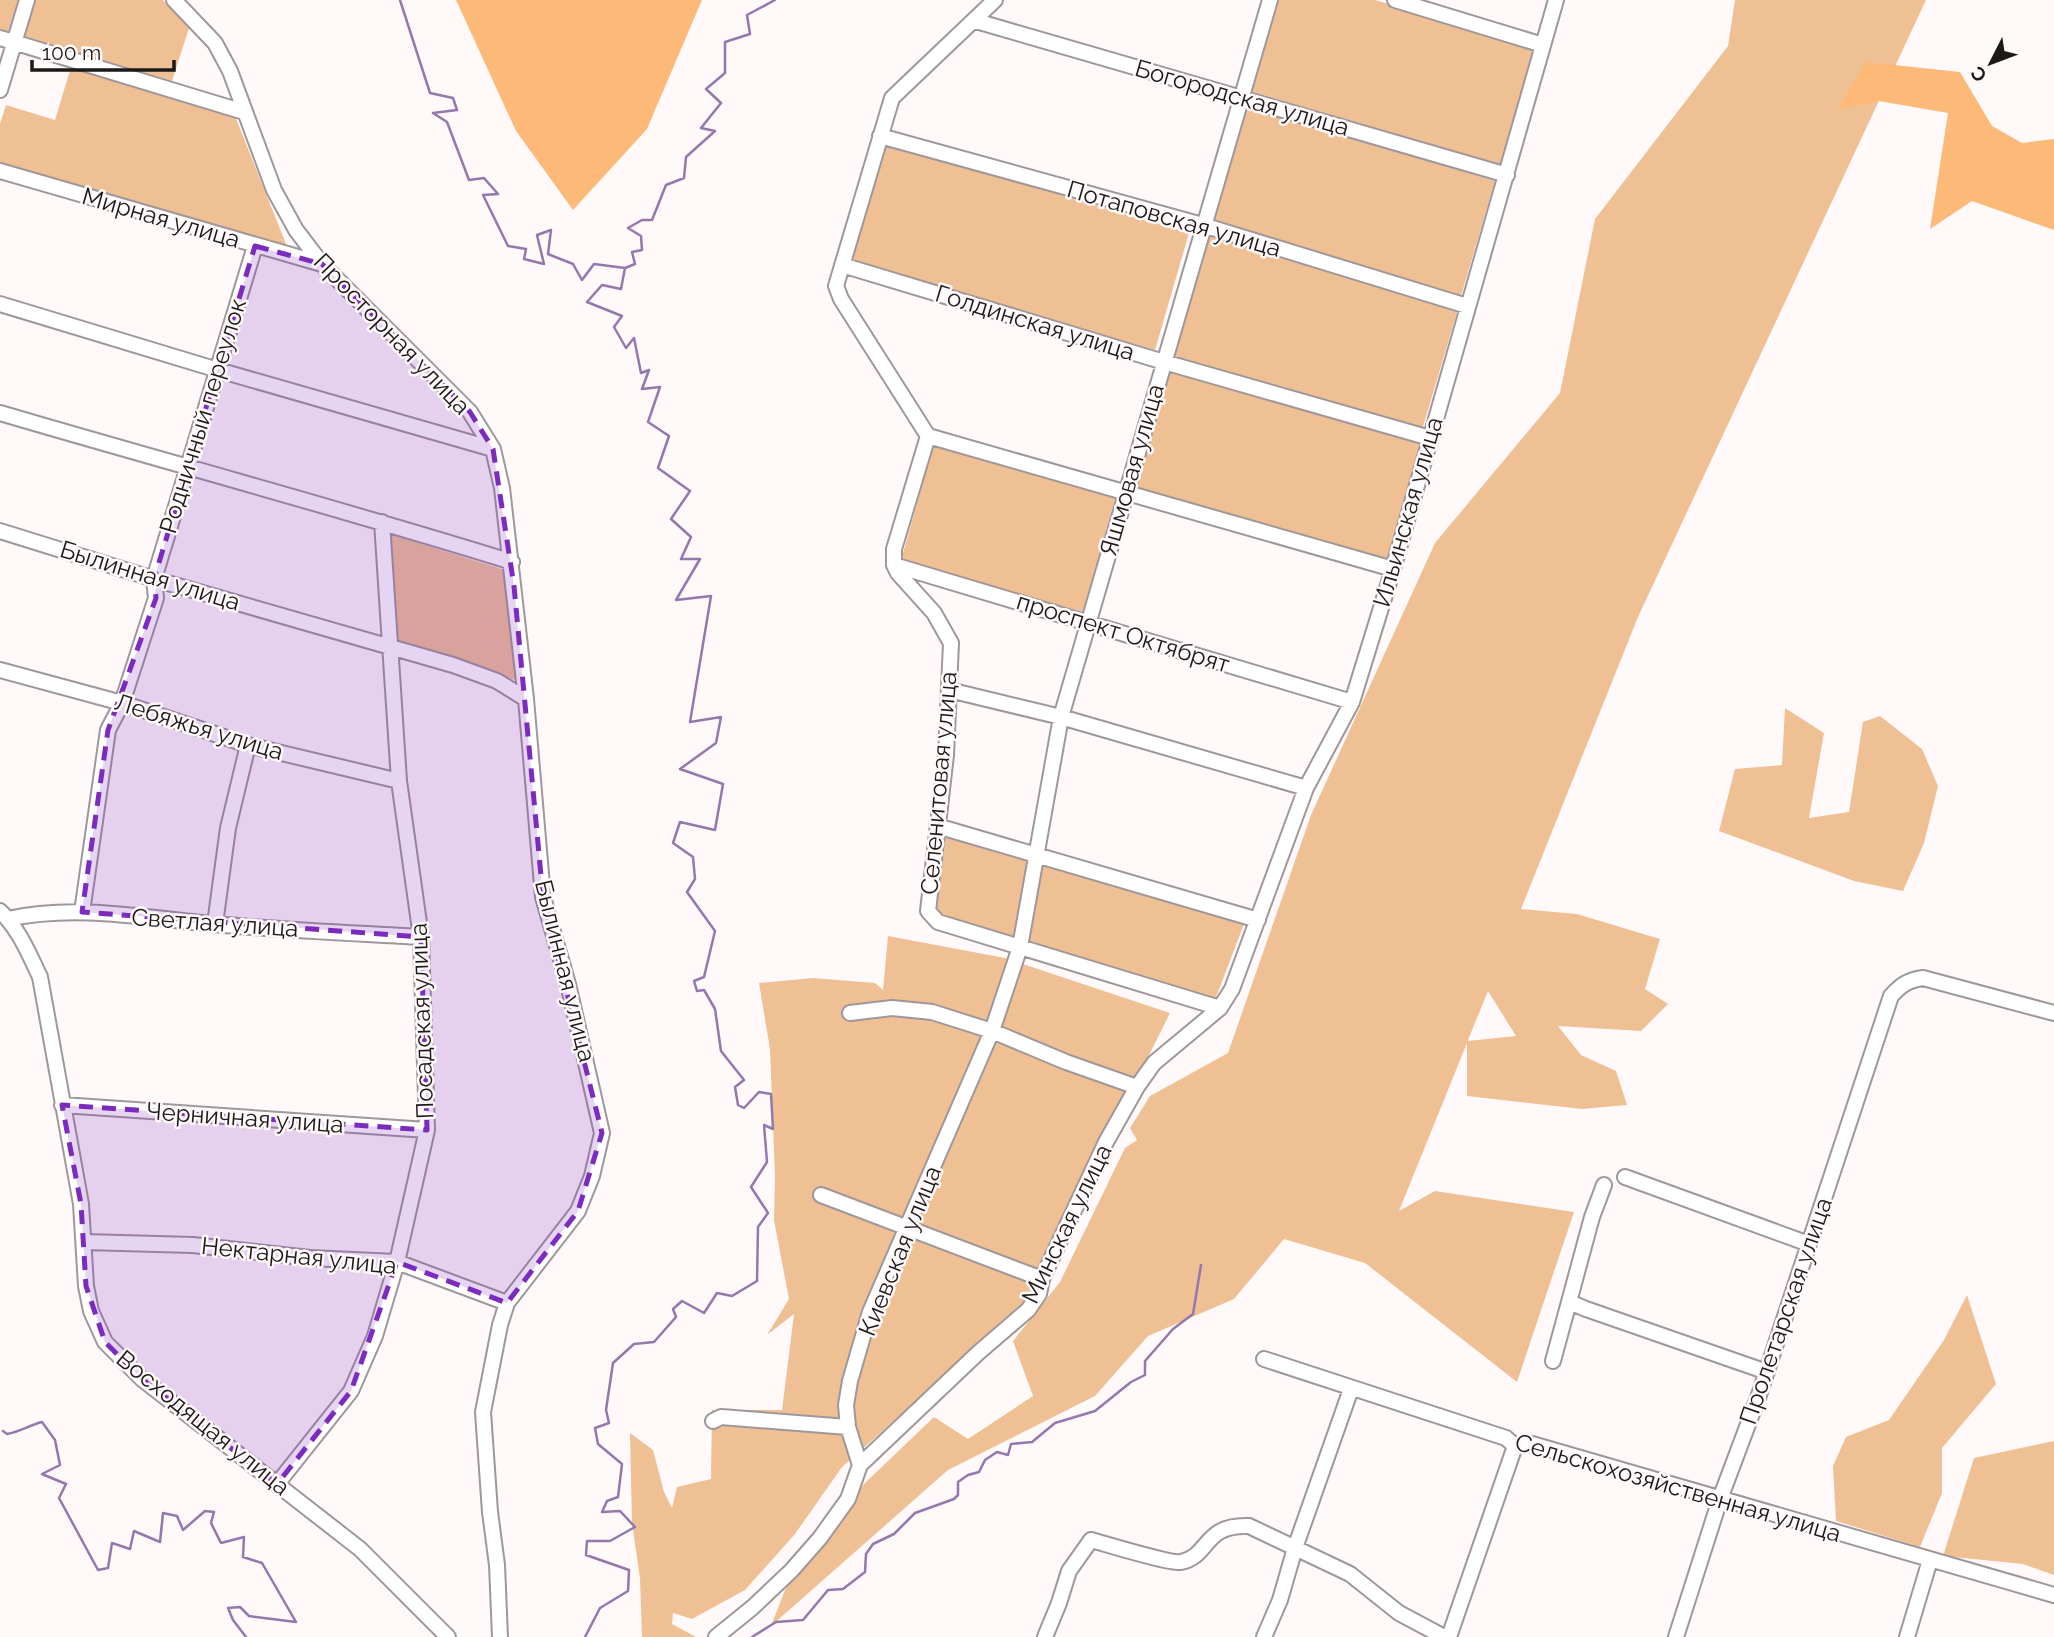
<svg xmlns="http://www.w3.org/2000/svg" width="2054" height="1637" font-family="Raleway,sans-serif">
<rect width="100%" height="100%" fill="#fff9fa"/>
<!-- green -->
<path fill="#f0c095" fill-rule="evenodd" d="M0 0H18L8 32 0 30Z
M33 0H163L189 28 172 81 22 38Z
M1277 0H1375L1535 48 1500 165 1250 91Z
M1735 0H1926L1638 617 1521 909 1577 914 1660 939 1645 989 1668 1004 1641 1031 1558 1026 1581 1055 1616 1071 1627 1105 1582 1109 1467 1096V1043L1399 1211 1435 1191 1574 1212 1517 1382 1365 1263 1284 1239 1234 1299 1148 1336 1095 1396 948 1470 771 1626 785 1590 864 1484 934 1417 968 1439 1033 1396 1013 1341 1060 1282 1125 1148 1137 1140 1130 1128 1150 1096 1228 1053 1311 815 1435 543 1560 393 1595 219 1728 46ZM1488 991 1516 1036 1468 1041V1040Z
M71 67 235 116 288 249 0 162V124L6 105 55 120Z
M1247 106 1495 181 1461 296 1213 222Z
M886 144 1189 233 1155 350 852 261Z
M1209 236 1458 309 1422 430 1173 357Z
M1170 369 1422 445 1388 559 1134 488Z
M934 444 1116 496 1083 612 901 560Z
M390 534 505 570 518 681 397 644Z
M1785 708 1824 733 1809 818 1849 812 1863 722 1880 716 1922 749 1938 786 1924 843 1903 891 1854 881 1719 831 1735 769 1782 765Z
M944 833 1030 858 1013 938 936 912Z
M1044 863 1244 924 1215 1000 1027 944Z
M888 936 1005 958 1170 1013 1024 1305 842 1467 795 1534 745 1590 692 1619 673 1613 672 1624 696 1637H642L640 1578 632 1523 630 1433 653 1450 664 1492 672 1508 677 1487 711 1479 712 1410H782L794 1314 767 1335 789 1299 774 1220 775 1176 770 1049 759 983 813 978 875 983 883 990Z
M1967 1295 1996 1384 1942 1448V1493L1920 1547 1836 1521 1833 1466 1846 1437 1889 1420 1944 1340Z
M2054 1441V1575L2023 1564 1943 1556 1974 1458Z"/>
<!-- forest -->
<path fill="#fdb978" d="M456 0H702L647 129 573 210 516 131Z
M1866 62 1960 72 1992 126 2022 143 2054 139V230L1972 201 1930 229 1948 113 1879 101 1837 110Z"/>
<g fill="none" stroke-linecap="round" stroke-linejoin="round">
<!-- stream -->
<path stroke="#9478ad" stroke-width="2.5" d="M400 0 430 93 453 98 457 110 433 113 447 122 469 180 484 178 498 194 483 195 508 246 526 249 524 259 544 264 537 235 551 230 548 254 573 264 582 280 594 264 625 268 621 289 602 285 587 302 622 316 614 327 626 348 634 338 641 373 649 370 642 389 660 387 648 422 669 436 658 468 690 491 671 519 691 537 681 559H700L676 600 711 596 690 722 721 717 716 743 680 769 723 784 715 830 680 822 673 843 693 857 695 879 687 892 715 931 704 977 694 981 697 991 704 990 715 1009 721 1051 744 1080 735 1087 738 1105 744 1108 759 1092 771 1094 773 1129 764 1125 767 1162 751 1187 768 1213 758 1227 757 1281 732 1296 717 1293 704 1313 682 1301 673 1309 676 1317 654 1342 634 1344 613 1363 606 1410 609 1423 595 1428 598 1444 622 1464 618 1497 607 1501 602 1512 620 1511 635 1527 610 1541H587L586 1555 629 1570 628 1591 600 1608 585 1637
M625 268 635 264 632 252 642 250 641 236 628 228 642 220H652L666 185 684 178 686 157 715 131 701 128 721 103 706 89 725 73V42L750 34 747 15 775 0
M3 1431 7 1434C20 1432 30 1425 42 1422L55 1440 60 1465 42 1474 66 1484 59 1498 98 1570 108 1568 112 1543 130 1549 134 1531 160 1542 163 1513 177 1516 183 1530 205 1511 214 1512 211 1523 221 1543 244 1537 243 1557 262 1563 296 1622 249 1616 240 1607 228 1608 233 1620 246 1637
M752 1637 776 1622 803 1620 828 1590 843 1589 865 1572 866 1554 873 1544 894 1534 915 1513 954 1499 958 1495V1482L968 1475 979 1472 985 1460 997 1452 1008 1455 1011 1444 1032 1442 1055 1423 1095 1411 1131 1382 1145 1375V1361L1173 1329 1193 1314 1201 1265"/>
<defs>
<path id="minor" d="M174 0 215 43 230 71 274 190 296 230 322 264 470 412 493 449 502 488 526 699
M995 0 892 98 836 286 841 299 928 436 894 549V565L898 573 934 613 951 643 946 755 928 911 938 922 1220 1008
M1395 0 1543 45
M976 21 1507 175
M0 38 244 112
M0 90 27 0
M880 136 1206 226 1467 306
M0 171 322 264
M842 265 1164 362 1430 438
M0 304 218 370 493 449
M0 413C170 463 342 509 512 562
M928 436 1393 569
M0 531 154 579 453 665 497 681 526 699 543 897 568 984 602 1133 592 1176 578 1211 507 1303 500 1325 483 1412 490 1512 497 1565 500 1637
M894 565 1352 702
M0 670 122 703 248 745 399 781
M949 690 1061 717 1306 788
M937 826 1258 920
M0 911C19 929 29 954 40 977L81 1204 86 1286 91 1311 105 1342 142 1379 360 1549 448 1637
M82 912 108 730 122 703 156 598 154 579 255 246
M8 919C75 904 145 918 212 924 282 930 352 933 421 937
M215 924 228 828 248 745
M850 1013 892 1008 932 1012 992 1031 1066 1062 1137 1087
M62 1105 427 1130
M1625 1177 1809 1244
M821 1195 1042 1279
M84 1242 193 1245 310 1258 397 1262 507 1303
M1569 1302 1586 1309 1767 1372
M1264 1359 1506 1438 1515 1446 1532 1444 2054 1595
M1553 1361 1592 1217 1604 1185
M713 1421 721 1417 848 1427
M860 1465 978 1353 1028 1310 1039 1294 1042 1279 1106 1142 1137 1087 1154 1063 1220 1008 1232 989 1306 788 1352 702 1393 569 1556 0
M277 1484 351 1391 375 1336 397 1262 427 1130 421 937 399 781 382 522
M716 1637 753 1607 791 1571 820 1538 848 1499 860 1465 848 1427 846 1405 850 1381 870 1312 992 1031 1020 947 1061 717 1270 0
M1045 1637 1059 1603 1069 1571 1091 1540C1106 1544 1171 1564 1181 1562 1210 1556 1203 1524 1249 1526L1350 1574 1399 1613 1444 1637
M1264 1637 1280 1600 1295 1548 1351 1389
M1449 1637 1515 1446
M1676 1637 1720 1499 1759 1395 1891 996C1901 985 1908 980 1923 978L2054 1013
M1907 1637 1930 1560"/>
</defs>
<!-- minor casing -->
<use href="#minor" stroke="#9f9799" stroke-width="18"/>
<!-- minor -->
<use href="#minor" stroke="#fff" stroke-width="14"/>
</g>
<!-- marked area -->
<path fill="#7b2cbf" fill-opacity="0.2" stroke="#7b2cbf" stroke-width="5" stroke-dasharray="14 9" stroke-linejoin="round" d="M255 246 322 264 470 412 493 449 514 586 543 897 602 1133 578 1211 507 1303 397 1262 351 1391 277 1484 142 1379 105 1342 86 1286 81 1204 62 1105 427 1130 421 937 82 912 108 730 156 598 154 579Z"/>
<g text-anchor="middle" stroke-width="5" stroke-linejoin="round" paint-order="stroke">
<!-- street labels -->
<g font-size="24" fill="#1c1919" stroke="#fff9fa">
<text transform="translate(1242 98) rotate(16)" y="8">Богородская улица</text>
<text transform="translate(161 218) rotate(16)" y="8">Мирная улица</text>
<text transform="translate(1174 219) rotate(16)" y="8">Потаповская улица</text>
<text transform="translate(1035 323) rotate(17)" y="8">Голдинская улица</text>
<text transform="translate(392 334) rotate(46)" y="8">Просторная улица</text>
<text transform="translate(203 416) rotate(-73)" y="8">Родничный переулок</text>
<text transform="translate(1132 470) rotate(-74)" y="8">Яшмовая улица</text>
<text transform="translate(1408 512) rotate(-74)" y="8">Ильинская улица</text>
<text transform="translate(150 576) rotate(17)" y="8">Былинная улица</text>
<text transform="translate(1123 633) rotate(17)" y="8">проспект Октябрят</text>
<text transform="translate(199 727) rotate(17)" y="8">Лебяжья улица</text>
<text transform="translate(939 783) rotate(-85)" y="8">Селенитовая улица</text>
<text transform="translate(215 923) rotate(4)" y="8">Светлая улица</text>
<text transform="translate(565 971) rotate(76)" y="8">Былинная улица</text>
<text transform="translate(422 1021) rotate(-92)" y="8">Посадская улица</text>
<text transform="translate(245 1118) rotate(4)" y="8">Черничная улица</text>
<text transform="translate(1067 1224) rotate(-64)" y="8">Минская улица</text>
<text transform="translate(900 1251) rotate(-68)" y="8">Киевская улица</text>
<text transform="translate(299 1256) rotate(6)" y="8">Нектарная улица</text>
<text transform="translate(1786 1311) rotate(-71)" y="8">Пролетарская улица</text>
<text transform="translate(203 1423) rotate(39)" y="8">Восходящая улица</text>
<text transform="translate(1678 1488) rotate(16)" y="8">Сельскохозяйственная улица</text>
</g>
</g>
<!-- north arrow -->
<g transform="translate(1991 63) rotate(228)" stroke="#fff9fa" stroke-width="5" paint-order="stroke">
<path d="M0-5L12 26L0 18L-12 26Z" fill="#1c1919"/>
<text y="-10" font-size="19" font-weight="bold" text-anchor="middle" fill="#1c1919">С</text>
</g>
<!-- scale -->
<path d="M32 60v10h142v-10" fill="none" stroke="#1c1919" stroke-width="3.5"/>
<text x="42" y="60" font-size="21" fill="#1c1919" stroke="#fff9fa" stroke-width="5" paint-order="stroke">100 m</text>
</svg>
